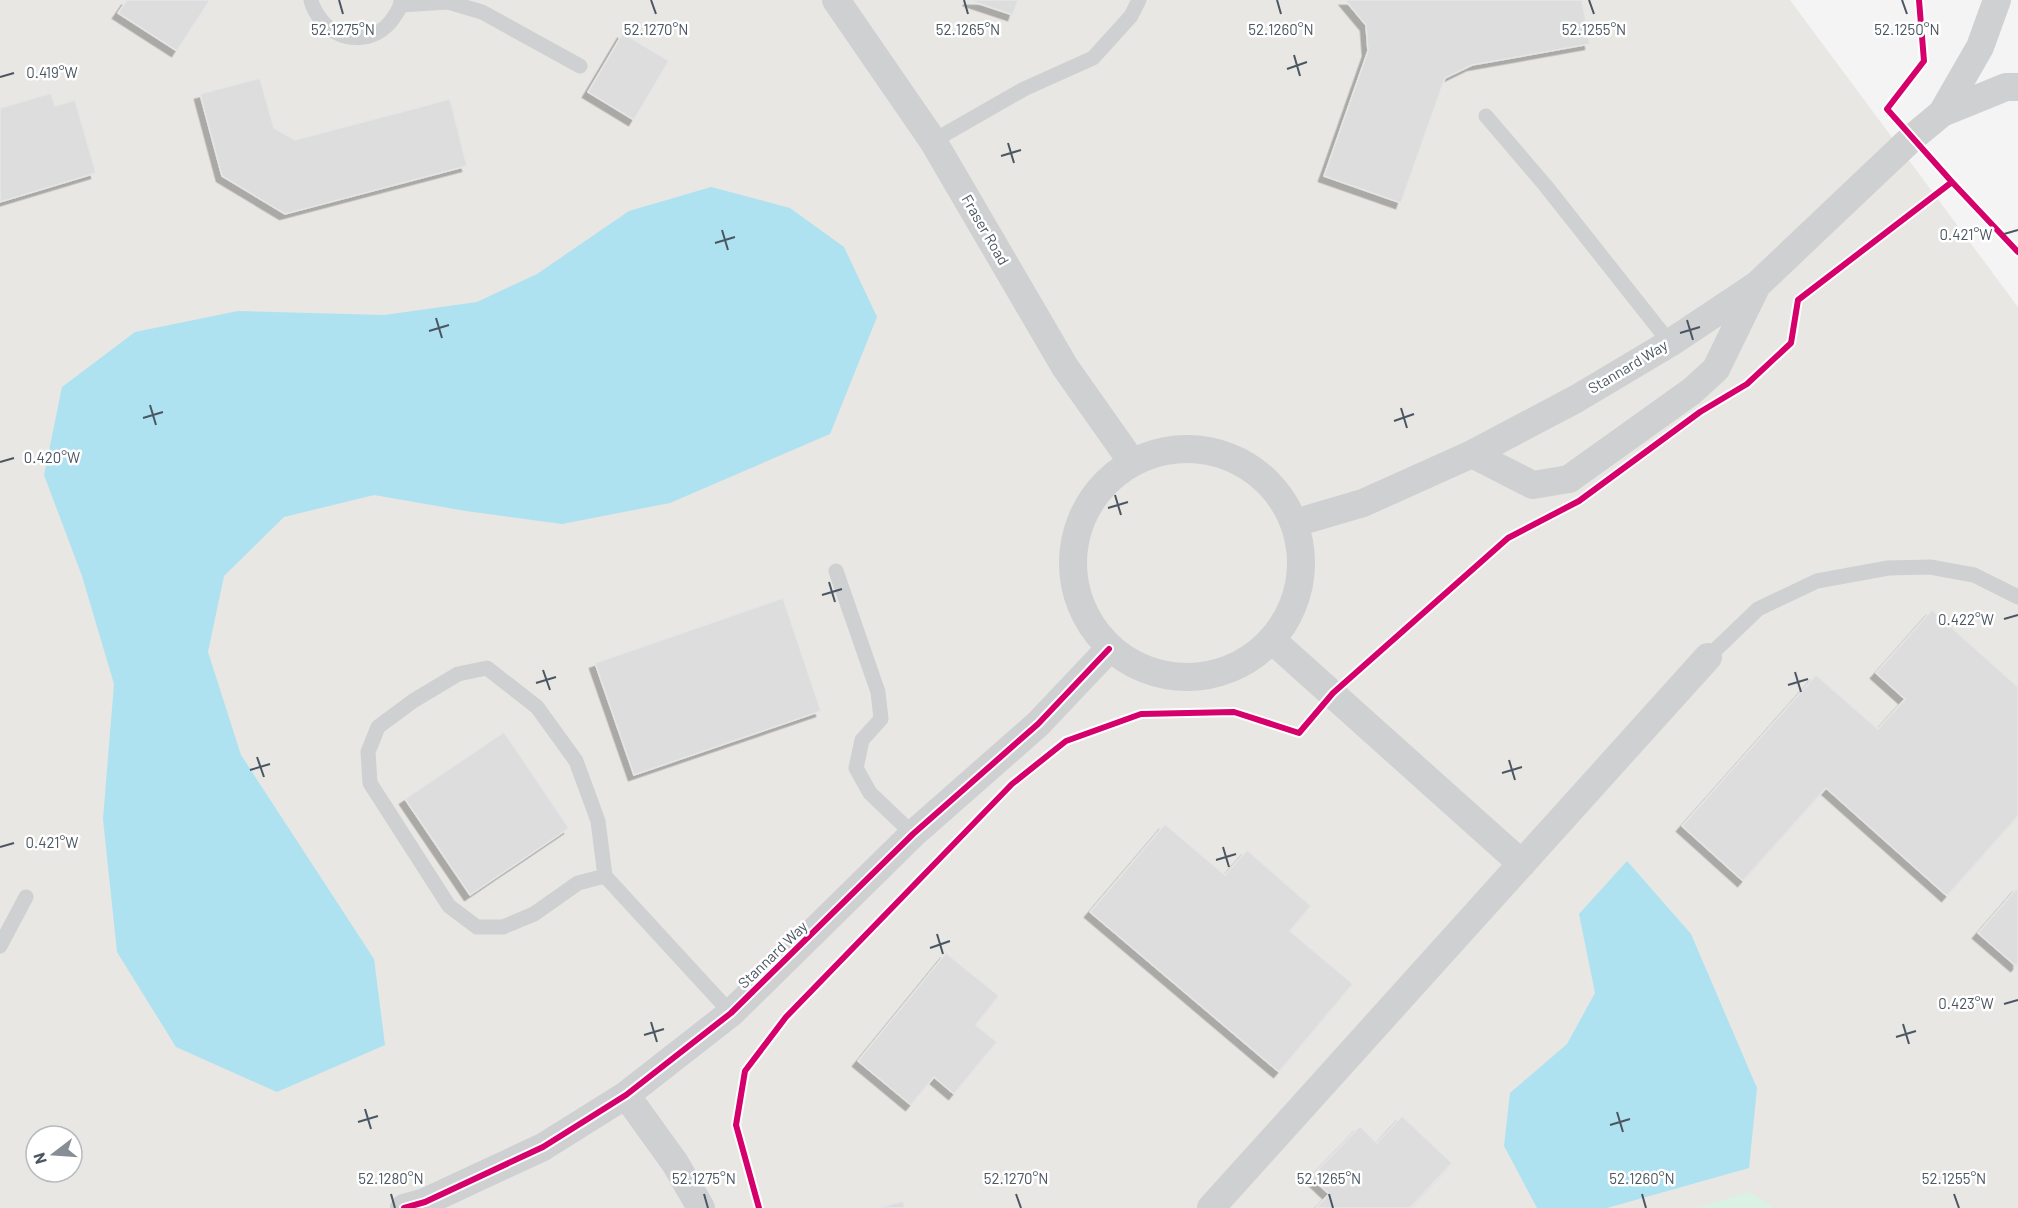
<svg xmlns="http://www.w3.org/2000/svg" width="2018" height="1208" font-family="Barlow,sans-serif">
<defs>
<filter id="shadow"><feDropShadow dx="-5.5" dy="5.5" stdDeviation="0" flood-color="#0004"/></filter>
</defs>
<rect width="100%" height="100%" fill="#f4f4f4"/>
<!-- commercial -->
<path fill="#e8e7e3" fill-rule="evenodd" d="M0 0H1790L2018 307V1208H0ZM36 1136H72V1172H36Z"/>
<!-- green -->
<path fill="#d9f2e3" d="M1749 1192 1775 1208H1697Z"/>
<!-- water -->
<path fill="#aee2f0" d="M711 187 790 208 844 247 877 317 830 434 670 503 562 524 466 511 374 495 284 517 224 576 208 652 241 755 374 959 385 1045 277 1092 176 1047 117 952 103 819 114 684 82 576 44 475 62 387 135 332 238 311 384 315 477 302 537 274 629 211Z
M1627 861 1691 934 1757 1088 1749 1168 1607 1208H1537L1504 1146 1510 1093 1567 1044 1595 993 1579 914Z"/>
<!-- building -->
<path fill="#ddddde" stroke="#e5e6e7" stroke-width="1.5" filter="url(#shadow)" d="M127 0H210L177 51 118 13Z
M968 0H1018L1013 15Z
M1345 0H1582L1590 44 1472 65 1445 78 1401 203 1324 176 1368 51 1366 25Z
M623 33 669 61 634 120 588 92Z
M260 78 274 128 295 140 450 99 467 166 285 214 222 176 200 94Z
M51 93 55 106 75 100 96 173 0 202V108Z
M783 598 821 711 634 775 595 663Z
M1932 610 2018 687V816L1947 896 1826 788 1743 881 1682 826 1816 675 1878 729 1905 699 1876 673Z
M504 732 569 828 470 895 405 799Z
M1165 824 1225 875 1247 850 1311 906 1290 931 1353 984 1279 1072 1090 912Z
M2018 887V964L2016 966 1978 933Z
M946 953 999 996 976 1025 997 1042 954 1094 934 1077 911 1105 858 1061Z
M1402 1116 1452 1163 1410 1208H1316L1329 1194 1311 1177 1360 1126 1377 1143Z
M903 1201 905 1208H877Z"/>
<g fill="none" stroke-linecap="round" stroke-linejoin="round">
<!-- service -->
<path stroke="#ced0d2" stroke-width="15" d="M311 0C312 7 315 11 319 17 337 44 376 45 394 17 398 11 401 7 401 0
M401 5 448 2 482 12 580 66
M1486 116 1545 185 1670 343
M933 141 1024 89 1093 58 1131 16 1139 0
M836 571 878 692 881 719 862 740 856 768 870 793 913 834
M1708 657 1758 609 1817 581 1888 568 1930 567 1974 575 2018 597
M605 876 578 883 534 914 503 927H477L449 906 370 783 368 752 378 727 413 701 458 674 487 668 537 707 576 761 598 821 605 876 731 1013
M0 946 26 897"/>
<!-- minor -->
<path stroke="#ced0d2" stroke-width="28" d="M836 0 933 141 1065 367 1132 462
M1942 113 1980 47 1997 0
M1073 563a114 114 0 1 1 228 0a114 114 0 1 1-228 0Z
M1472 454 1533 485 1569 479 1692 391 1716 369 1756 287
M1295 523 1363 503 1472 454 1576 399 1670 343 1757 285 1912 138 1942 113 2006 87H2018
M1273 641 1522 864
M626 1095 675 1163 701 1208
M404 1208 425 1202 543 1147 626 1095 731 1013 913 834 1038 724 1109 649
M1211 1208 1708 657"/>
<defs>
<path id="cycleway" d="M1919 0 1924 61 1887 109 1952 182
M404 1208 425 1202 543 1147 626 1095 731 1013 913 834 1038 724 1109 649
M759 1208 736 1125 745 1071 786 1017 1012 784 1066 741 1141 714 1234 712 1299 733 1333 693 1508 538 1579 501 1700 412 1747 384 1791 343 1798 300 1952 182 2018 252"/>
</defs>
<!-- cycleway casing -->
<use href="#cycleway" stroke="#fff" stroke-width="10"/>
<!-- cycleway -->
<use href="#cycleway" stroke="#d6006c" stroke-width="6"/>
</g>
<!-- ticks -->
<path fill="none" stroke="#4a5661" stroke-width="2" d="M339 0 343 14M651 0 656 14M964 0 968 14M1277 0 1281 14M1589 0 1594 14M1902 0 1907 14M1294 55 1300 76M1287 69 1307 62M0 77 14 73M1008 143 1014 163M1001 156 1021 150M722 230 728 250M2004 234 2018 230M715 243 735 237M436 318 442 338M1687 320 1693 340M429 331 449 325M1680 333 1700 327M150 405 156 425M1401 408 1407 428M143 418 163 412M1394 421 1414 414M0 462 14 458M1115 495 1121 515M1108 508 1128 502M829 582 835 602M822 595 842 589M2004 619 2018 615M543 670 550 690M1795 672 1801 692M536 683 556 677M1788 685 1808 679M257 757 264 777M1509 760 1515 780M250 770 270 764M1502 773 1522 767M0 847 14 843M1223 847 1229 867M1216 860 1236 854M937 934 943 954M930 948 950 941M2004 1004 2018 1000M651 1022 657 1042M1903 1024 1909 1044M644 1035 664 1029M1896 1037 1916 1031M365 1109 371 1129M1617 1112 1623 1132M358 1122 378 1116M1610 1125 1630 1119M391 1194 395 1208M704 1194 708 1208M1016 1194 1021 1208M1329 1194 1333 1208M1642 1194 1646 1208M1954 1194 1959 1208"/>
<g text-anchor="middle" stroke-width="5" stroke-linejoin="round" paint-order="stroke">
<!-- street labels -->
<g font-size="15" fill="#4a5661" stroke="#fff">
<text transform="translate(985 230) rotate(60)" y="5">Fraser Road</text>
<text transform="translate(1628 367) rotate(-31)" y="5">Stannard Way</text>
<text transform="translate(773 955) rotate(-44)" y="5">Stannard Way</text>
</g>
</g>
<g font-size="15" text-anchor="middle" fill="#4a5661" stroke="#fff" stroke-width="5" stroke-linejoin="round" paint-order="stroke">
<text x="1907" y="35">52.1250°N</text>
<text x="343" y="35">52.1275°N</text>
<text x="656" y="35">52.1270°N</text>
<text x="968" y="35">52.1265°N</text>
<text x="1281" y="35">52.1260°N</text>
<text x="1594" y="35">52.1255°N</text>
<text x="52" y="78">0.419°W</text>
<text x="1966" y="240">0.421°W</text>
<text x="52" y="463">0.420°W</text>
<text x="1966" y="625">0.422°W</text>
<text x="52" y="848">0.421°W</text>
<text x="1966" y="1009">0.423°W</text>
<text x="391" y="1184">52.1280°N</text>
<text x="704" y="1184">52.1275°N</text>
<text x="1016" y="1184">52.1270°N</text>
<text x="1329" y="1184">52.1265°N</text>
<text x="1642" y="1184">52.1260°N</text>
<text x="1954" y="1184">52.1255°N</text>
</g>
<!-- north arrow -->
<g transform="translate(54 1154) rotate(253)"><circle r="28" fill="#ffffff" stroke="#b7bbc0" stroke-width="1.5"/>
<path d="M0-4.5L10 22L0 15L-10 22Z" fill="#868d94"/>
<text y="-9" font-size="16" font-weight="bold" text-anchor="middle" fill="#4a5661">N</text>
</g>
</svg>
